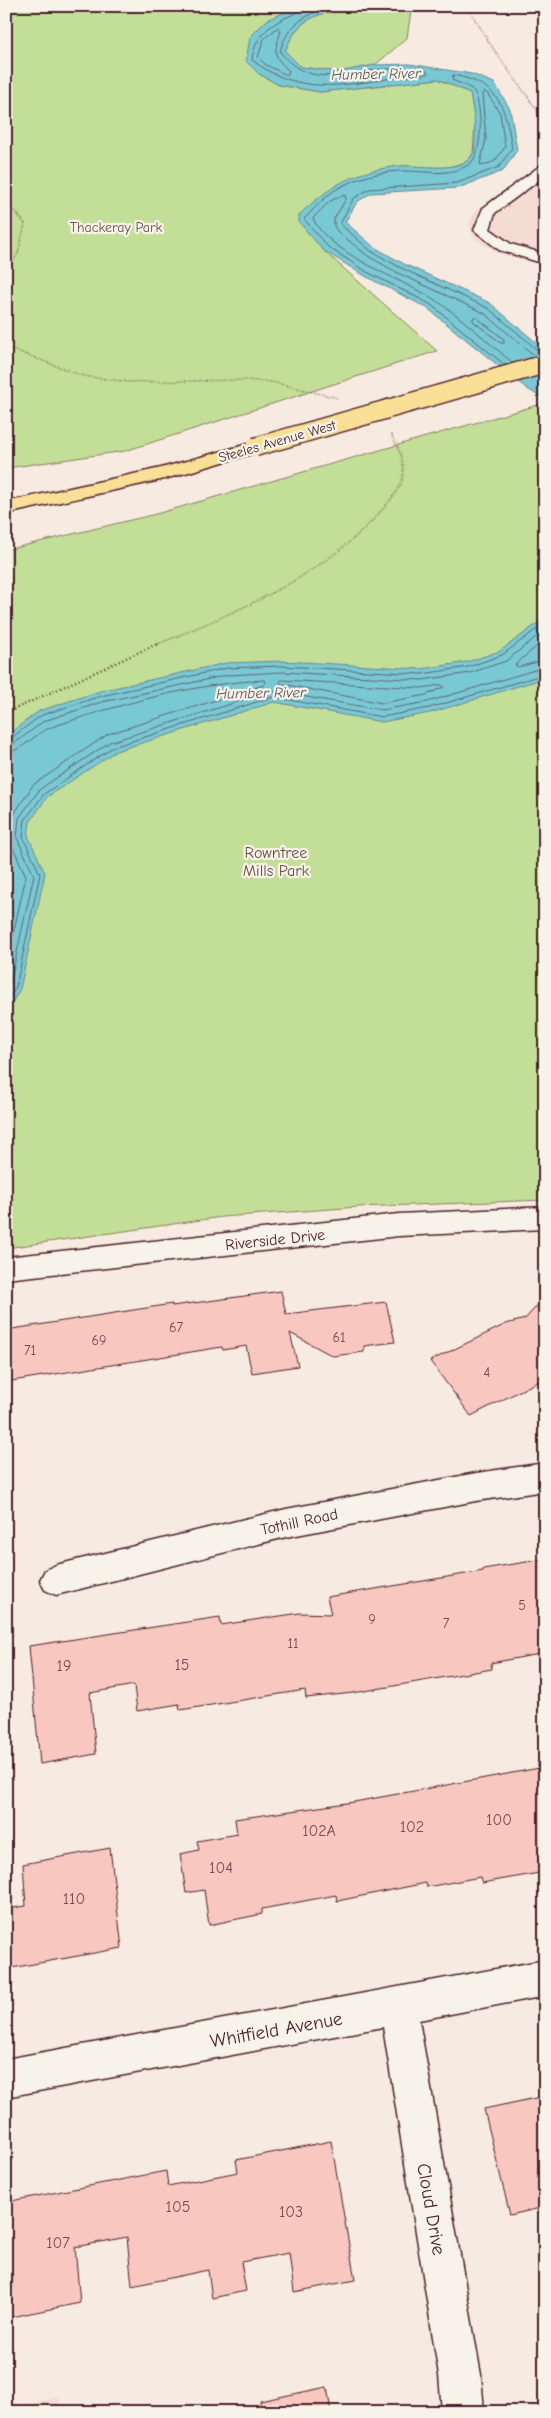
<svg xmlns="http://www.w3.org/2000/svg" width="551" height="2418" font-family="'Comic Neue',sans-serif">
<rect width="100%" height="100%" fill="#f7eae0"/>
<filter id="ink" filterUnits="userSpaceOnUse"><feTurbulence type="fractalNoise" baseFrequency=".02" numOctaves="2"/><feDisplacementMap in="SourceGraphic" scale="10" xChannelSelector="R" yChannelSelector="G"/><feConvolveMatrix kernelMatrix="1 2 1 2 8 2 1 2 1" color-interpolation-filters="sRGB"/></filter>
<g filter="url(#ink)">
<!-- built -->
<path fill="#f4dcd3" d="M545 161V265L497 253 473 237 469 223 476 210Z
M59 2396 61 2412H6V2410Z"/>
<!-- green -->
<path fill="#c3df97" stroke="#867f61" d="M6 6H299L288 11 259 74 279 85 320 92 438 79 470 93 475 121 473 154 466 162 445 168 402 166 299 222 324 251 437 351 125 451 6 468Z
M346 6H409L411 11 407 38 375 65 339 72 301 67 285 51C300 16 312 18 346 6Z
M545 403V1200L358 1207 222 1217 6 1248V550L156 514Z"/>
<!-- water -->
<path fill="#79c9d5" stroke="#668591" d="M299 6H346C312 18 300 16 285 51L301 67 339 72 375 65 409 64 472 74 494 83 510 109 517 150 503 171 458 188 371 193 357 202 345 222 374 247 404 264 490 303 545 350V400L526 388 427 308 365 276 324 251 299 222V215C332 184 354 171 400 166 418 164 463 175 473 154 478 141 473 107 470 93L438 79 320 92 279 85 259 74 246 61 250 37 267 20Z
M545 618V678L430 713 382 722 274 702 116 751 47 797 30 822 28 836 45 873 20 989 6 1013V736L39 711 100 691 226 663 283 661 422 669 467 662 500 651Z"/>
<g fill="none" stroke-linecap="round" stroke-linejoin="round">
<!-- shore -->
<path stroke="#5d636f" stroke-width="1" d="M298 6 296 13C273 23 255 33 252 60 297 95 341 86 393 78 405 76 417 77 428 74L426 70C409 69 392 68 376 70 338 74 308 87 280 52 286 25 306 15 330 6
M279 27 281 31C274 53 272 54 289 71L287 75 266 65 258 57 264 39Z
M484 92 487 93 500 113 505 147 495 161 482 166 480 164 486 139 482 94Z
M476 317 504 339V343H501L473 321V318Z
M513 363C487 342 460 315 432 298 402 280 325 251 313 218L330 201 345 195 346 199 334 219V226L338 232 368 256 398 273 484 313 535 356
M505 365 430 304 367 272 328 247 304 219C311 212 318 204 326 197 345 180 379 171 404 171 426 171 449 177 468 165 484 156 482 108 475 93 472 86 458 83 452 80L453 75C499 84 505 105 512 148L499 167 457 183 369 189 353 199 340 224 371 251 401 268 488 308 540 352 545 353
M545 639 515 665 518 667 545 660
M282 680 421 688 441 685 444 687 426 695 382 703 282 684 280 682Z
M6 739 11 738 42 715 101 696 227 668 283 666 422 674 468 667 502 655 545 623
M6 745 15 743 44 721 102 702 228 675 283 672 422 680 470 673 506 661 545 630
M6 753C25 750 34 733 52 727 120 704 192 684 264 680L266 682 264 685 108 734 33 785 11 819 10 841 26 876 6 966
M6 991 10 984 34 875 17 838 19 818 40 789 110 742 272 691 382 710 427 702 545 667
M6 1003 16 987 40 874 23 837 25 820 44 794 113 747 273 697 382 717 429 708 545 674"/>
</g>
<!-- building -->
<path fill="#f8c8c0" stroke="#4a1f2b" d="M281 1291 286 1314 386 1302 395 1342 364 1346V1352L333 1356 290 1333 298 1366 252 1373 246 1346 223 1350 222 1347 6 1382V1330L172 1304V1306Z
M545 1297V1378L471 1416 430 1361 506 1324 525 1319Z
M545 1559V1653L491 1663 492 1669 353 1693 306 1698 305 1690 180 1710 179 1704 137 1711 134 1685 90 1693 96 1754 40 1764 29 1646 220 1617 221 1625 300 1613 331 1614 327 1597 483 1571V1569Z
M545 1767V1872L482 1883 480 1877 427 1887 426 1883 337 1901 336 1895 262 1909V1914L209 1925 204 1890 186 1893 180 1854 199 1850 197 1841 237 1834 235 1819 354 1802Z
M110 1848 122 1948 6 1969V1909L26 1906 23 1864Z
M545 2096V2207L510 2215 484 2109Z
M331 2141 355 2280 294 2292 289 2253 241 2262 246 2291 212 2298 208 2270 132 2286 127 2237 75 2247 80 2303 6 2318V2202L166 2171 168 2186 238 2172 236 2160Z
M327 2387 331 2412H261L260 2401Z"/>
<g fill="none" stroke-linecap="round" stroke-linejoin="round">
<defs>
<path id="minor" d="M545 165V176L495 213 490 229 511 244 545 254V264L499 250 474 230 483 208 540 166Z
M545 1207V1229L399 1236 6 1279V1257L399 1214Z
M545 1463V1491L476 1501 286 1537 56 1595 45 1590 40 1580 45 1570 56 1565 286 1509 476 1473Z
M545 1960V1996L419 2020 481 2375 484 2412H442L439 2375 383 2027 6 2097V2059Z"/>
<path id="major" d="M255 442 261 443 264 447 261 451 165 479 6 514V502L161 468Z"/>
</defs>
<!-- minor casing -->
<use href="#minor" stroke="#4a1f2b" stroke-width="3"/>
<!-- major casing -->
<use href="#major" stroke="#4a1f2b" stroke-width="3"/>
<!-- path-far1 -->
<path stroke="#4a1f2b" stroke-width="2" stroke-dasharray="0.5 2" stroke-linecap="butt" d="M467 6 492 47 545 121
M6 209 16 212 25 224 18 253 6 273
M6 347 83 376 129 382 245 380 272 382 338 398
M156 645C237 611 322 578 381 511 389 502 401 489 403 476 405 459 398 447 390 433"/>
<!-- path -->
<path stroke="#4a1f2b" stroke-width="2.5" stroke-dasharray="1 3" stroke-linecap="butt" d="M6 713 159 643"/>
<!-- minor -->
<use href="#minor" fill="#f7f3e8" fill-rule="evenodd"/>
<!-- major -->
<use href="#major" fill="#fadf96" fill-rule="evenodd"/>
<defs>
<path id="major-bridge" d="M255 447 545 364"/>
</defs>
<!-- major-bridge casing -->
<use href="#major-bridge" stroke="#4a1f2b" stroke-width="21" stroke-linecap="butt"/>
<!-- major-bridge -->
<use href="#major-bridge" stroke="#fadf96" stroke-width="18"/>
</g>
</g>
<g text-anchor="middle" stroke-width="4.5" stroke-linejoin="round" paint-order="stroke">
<!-- far-park labels -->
<g font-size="14" fill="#684f46" stroke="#f7f3e8">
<text x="116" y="232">Thackeray Park</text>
</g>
<!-- far-street labels -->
<g font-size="14" fill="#4a1f2b" stroke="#f7f3e8">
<text transform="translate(277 441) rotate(-16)" y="5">Steeles Avenue West</text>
</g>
<!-- number labels -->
<g font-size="14" fill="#764950">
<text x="176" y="1332">67</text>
<text x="339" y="1342">61</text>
<text x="99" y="1345">69</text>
<text x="30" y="1355">71</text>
<text x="487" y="1377">4</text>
<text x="522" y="1610">5</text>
<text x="372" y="1624">9</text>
<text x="446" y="1628">7</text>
<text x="293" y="1648">11</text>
</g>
<!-- far-water labels -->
<g font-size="15" font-style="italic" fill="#58525e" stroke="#f7f3e8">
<text transform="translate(376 74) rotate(-1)" y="5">Humber River</text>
<text transform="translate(261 693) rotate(-1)" y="5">Humber River</text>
</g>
<!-- park labels -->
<g font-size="16" fill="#684f46" stroke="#f7f3e8">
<text x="276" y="858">Rowntree<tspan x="276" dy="18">Mills Park</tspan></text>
</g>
<!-- street labels -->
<g font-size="16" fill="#4a1f2b" stroke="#f7f3e8">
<text transform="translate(275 1239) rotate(-6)" y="6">Riverside Drive</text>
<text transform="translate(299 1521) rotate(-12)" y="6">Tothill Road</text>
</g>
<!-- near-number labels -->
<g font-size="16" fill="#764950">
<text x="182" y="1670">15</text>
<text x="64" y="1671">19</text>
<text x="499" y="1825">100</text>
<text x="412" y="1832">102</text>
<text x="319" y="1836">102A</text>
<text x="221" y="1873">104</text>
<text x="74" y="1904">110</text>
<text x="178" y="2212">105</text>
<text x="291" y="2217">103</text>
<text x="58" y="2248">107</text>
</g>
<!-- near-street labels -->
<g font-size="19" fill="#4a1f2b" stroke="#f7f3e8">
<text transform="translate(276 2029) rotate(-10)" y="7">Whitfield Avenue</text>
<text transform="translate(432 2209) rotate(80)" y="7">Cloud Drive</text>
</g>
</g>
<!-- margin -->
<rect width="551" height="2418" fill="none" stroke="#f7f3e8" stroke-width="25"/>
<rect x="12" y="12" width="526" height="2393" fill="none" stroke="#4a1f2b" stroke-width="2" filter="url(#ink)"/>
</svg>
